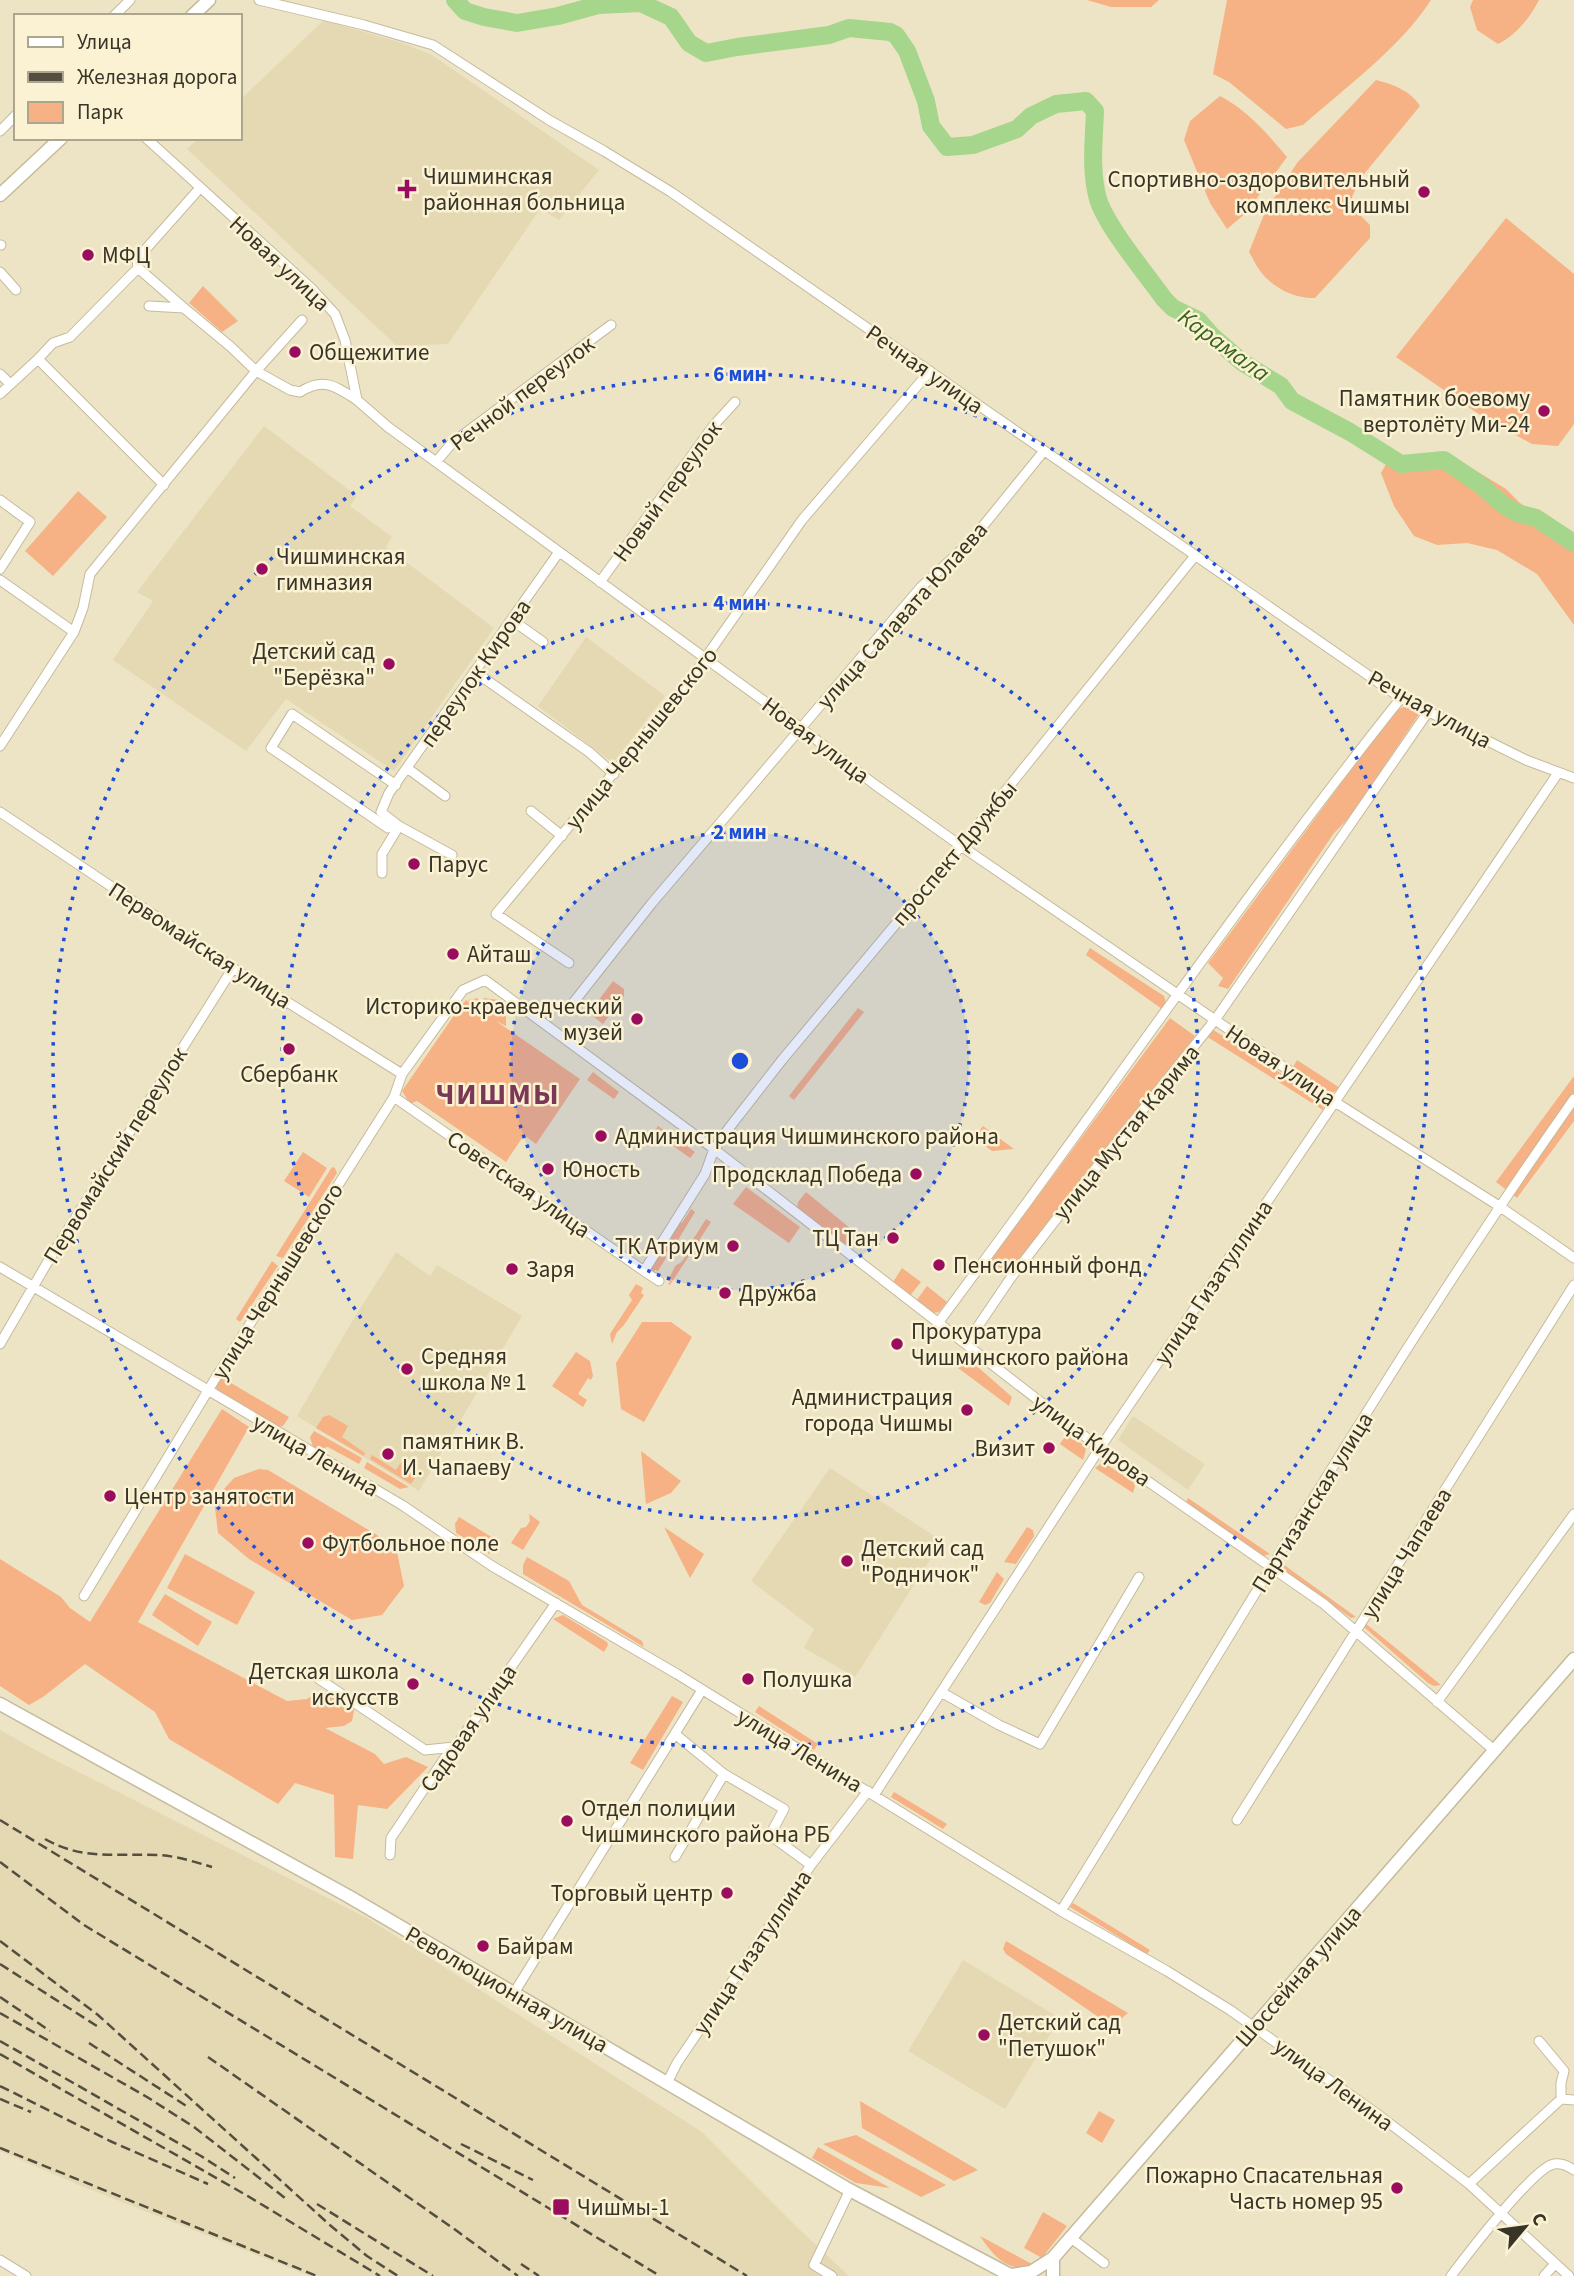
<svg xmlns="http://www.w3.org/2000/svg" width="1574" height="2276" font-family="'Source Sans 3',sans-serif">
<rect width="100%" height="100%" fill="#ede4c5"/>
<!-- built -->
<path fill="#e4d9b2" d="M324 20 402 43 432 55 599 170 559 220 540 209 448 344 397 346 187 149 199 138H240V100Z
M264 426 357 496 350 506 392 537 386 547 494 628 394 771 286 699 246 751 113 660 153 601 137 592Z
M586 637 665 696 613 763 538 706Z
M396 1252 430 1276 437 1265 522 1316 419 1491 297 1416 351 1323Z
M1133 1416 1205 1464 1188 1490 1118 1440Z
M830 1468 942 1541 855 1677 804 1648 814 1629 751 1581Z
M0 1730 39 1752 367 1918 702 2132 800 2230 849 2276H310L79 2185 0 2151Z
M963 1960 1060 2018 1005 2109 908 2051Z"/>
<!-- green -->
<path fill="#f6b184" d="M1087 0H1159L1151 7H1111Z
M1227 0H1431C1399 49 1347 86 1303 125L1286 129 1229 82 1213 74Z
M1473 0H1539C1529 19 1517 34 1498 44L1477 30 1470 7Z
M1376 80C1393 84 1411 91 1420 106L1360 179 1352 197 1356 211 1370 225V238L1315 298C1295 299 1273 288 1261 272 1256 266 1253 258 1249 252L1265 212 1297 163Z
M1220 96C1247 110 1268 134 1287 157L1246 213 1227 229 1210 203 1184 140 1190 121Z
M1506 218 1574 274V424L1558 446 1532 444 1483 417 1396 357Z
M203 286 238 321 222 332 189 303Z
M1408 455H1450L1506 489 1520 503 1574 542V625L1537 574 1497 550 1467 543 1437 545 1414 536 1394 506 1381 473 1390 457Z
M78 491 107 517 53 576 25 551Z
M1403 707 1421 711 1350 817 1334 833 1228 989 1218 986 1223 978 1208 963 1394 712Z
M1090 948 1164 996 1166 1003 1162 1009 1086 955Z
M613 981 624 989V996L603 1024 589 1013Z
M478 998 481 1011 485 1014 483 998 500 1000 506 1004V1026L496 1021 580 1079 536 1144 524 1135 506 1162 417 1101 410 1104 402 1091 459 1008 466 1000 474 1006 468 1000Z
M858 1008 864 1012 794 1100 789 1096Z
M1170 1018 1195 1036 1011 1276 990 1261Z
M1211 1030 1215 1031 1321 1099 1324 1104 1323 1110 1206 1036Z
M1297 1060 1340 1088 1332 1093 1293 1067Z
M593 1072 619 1092 614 1099 587 1080Z
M1574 1076V1121L1517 1198 1496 1182Z
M658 1126 695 1152 690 1158 654 1132Z
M983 1126 1014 1149 992 1151 974 1138Z
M303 1152 327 1168 309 1197 284 1181Z
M332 1167 335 1168 337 1173 283 1258 276 1256Z
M746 1187 800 1227 789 1243 733 1204Z
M806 1192 856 1233 848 1244H844L797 1209 798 1202Z
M691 1209 695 1212 678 1240 665 1254 666 1258 658 1271 655 1270 652 1273 646 1268 678 1222 682 1223Z
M706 1219 711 1222 670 1285 668 1284 671 1280 669 1278 676 1265C683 1263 687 1255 687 1249Z
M272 1261 278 1266 240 1322 236 1319Z
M902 1268 921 1282 909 1297 893 1282Z
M636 1284 643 1288 641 1293 644 1295 624 1325 617 1332 612 1344 610 1334 632 1300 629 1295Z
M927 1286 947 1302 939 1312 933 1313 916 1301Z
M642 1322H671L692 1337 644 1422 621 1409 616 1363Z
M576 1352 590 1361 593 1376 591 1380 588 1378 578 1394 587 1400 583 1407 552 1386Z
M964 1360 971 1361 1012 1397 1009 1406 958 1368Z
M219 1376 289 1417 283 1426 279 1427 217 1390 215 1385Z
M222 1409 249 1427 138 1622 287 1701 307 1699 316 1693 343 1697 355 1706 352 1721 344 1726 325 1728 375 1754 384 1764 406 1757 428 1767 387 1809 358 1805 353 1859 335 1857 334 1795 295 1783 278 1804 169 1739 155 1712 85 1664 43 1697 29 1705 0 1686V1559L61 1597 70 1608 90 1622Z
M329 1415 348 1426 342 1437 365 1453 364 1456 316 1428 323 1417Z
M314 1431 362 1458 359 1464 328 1447 319 1449 313 1447 310 1437Z
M1066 1435 1082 1444 1086 1449 1083 1460 1060 1444Z
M641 1451 681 1481 671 1493 646 1504Z
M372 1455 396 1470 402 1461 419 1471 411 1484 370 1459Z
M367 1462 409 1487 400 1489 364 1468Z
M1103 1462 1133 1482 1135 1486 1133 1493 1095 1468Z
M259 1469 268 1470 377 1535 397 1552 404 1586 382 1615 352 1620 249 1559 218 1533 214 1500 234 1478Z
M1188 1498 1270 1554 1263 1556 1186 1502Z
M529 1514 540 1522 523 1550 511 1543 521 1528 526 1527 530 1521Z
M459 1517 498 1541 489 1554 456 1533 455 1524Z
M664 1527 704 1554 690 1578Z
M1027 1527 1033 1530 1034 1536 1016 1564 1004 1562Z
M185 1554 255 1592 237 1625 167 1588Z
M527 1557 569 1581 582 1605 642 1641 644 1647 523 1574V1565Z
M1280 1562 1356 1617 1351 1618 1280 1567 1278 1563Z
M997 1572 1004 1579 990 1603 985 1605 979 1602Z
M165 1594 212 1622 198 1646 152 1615Z
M563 1615 607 1642 608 1645 604 1652 553 1619Z
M1365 1623 1441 1685 1434 1686 1428 1683 1364 1627Z
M672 1696 683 1702 643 1770 630 1763Z
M759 1706 818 1744 814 1750 755 1712Z
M894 1792 947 1824 943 1829 891 1797Z
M1073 1903 1150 1950 1147 1954 1070 1907Z
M1006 1941 1128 2013 1122 2018 1103 2020 1006 1954 1003 1949Z
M860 2101 978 2170 954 2181 862 2128Z
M1099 2111 1115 2120 1102 2143 1086 2133Z
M856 2135 946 2185 921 2197 823 2144Z
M818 2147 890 2188 856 2183 812 2158Z
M1043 2212 1067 2226 1042 2258 1024 2248Z
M980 2236 1032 2264C1010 2276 991 2253 980 2236Z"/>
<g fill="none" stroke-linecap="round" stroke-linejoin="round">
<!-- river -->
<path stroke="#a6d68c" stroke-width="18" d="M455 0 465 11 484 17 517 23 558 16 598 5 641 3 671 17 689 43 706 53 737 47 829 35 849 28 890 32 896 35 907 51 926 101 931 126 947 147 973 145 1017 129 1031 116 1056 104 1086 101 1095 111C1094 140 1090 170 1098 199 1106 226 1147 275 1164 299L1173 308 1198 320 1211 335 1242 362 1281 386 1292 401 1350 432 1401 464 1444 460 1478 483 1505 506 1517 513 1536 518 1574 543"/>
<defs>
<path id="street" d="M259 0 364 25 433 45 549 120 604 151 671 192 1401 698 1526 760 1574 778
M114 16 130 0
M0 131 16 115
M146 138 311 288 335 314 345 340 357 400 388 427 801 728 874 784 961 846 1335 1102 1499 1206 1574 1258
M0 245H1
M138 268 137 259 200 188
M0 272 16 290
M149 306 184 308 231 347 256 371 290 390 300 392C324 377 335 386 357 400
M38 359 53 343 70 337 138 268 184 308
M0 374 10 384
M0 394 38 359 164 485
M436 462 452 443 611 325
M0 500 30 522 0 569
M0 580 74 632
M600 582 714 425 735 402
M512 620 543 642
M475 672 589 752 614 774
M0 746 74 632 83 608 90 574 256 371 302 320
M407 768 445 796
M531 811 562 836
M0 812 233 968 402 1074
M392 821 388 828 271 748 292 714 396 785
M399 826 452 855
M382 873V854L399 826 381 812 389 793 559 552
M569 963 496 914 685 687 802 520 930 371
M573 1003 652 903 801 728 921 587 970 542 1043 452
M394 1097 644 1271
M0 1267 402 1505 492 1566 677 1674 1061 1911 1167 1971 1230 2010 1380 2116 1469 2184 1569 2276
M659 1281 644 1271 705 1174 714 1149 729 1128 782 1060 961 846 1194 557
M938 1323C1093 1116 1239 901 1401 698
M0 1344 47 1263 233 968
M966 1344 1010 1279 1092 1173 1215 1020 1428 712
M84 1596 215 1379 394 1097 402 1074 463 990 485 980 714 1149 1100 1448 1324 1604 1495 1751
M319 1679 425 1750 454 1747
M941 1692 999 1725 1040 1744 1139 1577
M1437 1702 1574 1514
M675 1734 724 1774 784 1809 770 1835 811 1865
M874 1795 1100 1448 1558 773
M1237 1820 1574 1285
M390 1855 391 1838 444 1759 458 1743 556 1603
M675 1857 724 1774
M1061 1911C1230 1639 1389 1361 1574 1099
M514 1993 702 1690
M1539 2041 1564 2071 1561 2083V2099
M667 2083 677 2063 811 1865 868 1791
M1469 2184 1561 2099 1574 2100
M1071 2238 1104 2263
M0 2260 26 2276
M832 2276 814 2265 850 2190
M1451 2276C1466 2256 1534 2167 1554 2164 1562 2163 1568 2166 1574 2170
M1544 2276 1555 2264"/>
<path id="secondary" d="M192 16 209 0
M0 195 61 138
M0 1704 348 1896 846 2188 1012 2276
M1011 2275 1031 2272 1053 2258 1574 1659
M1053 2276V2258"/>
</defs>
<!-- street casing -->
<use href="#street" stroke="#c4bb9d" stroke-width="11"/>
<!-- secondary casing -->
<use href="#secondary" stroke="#c4bb9d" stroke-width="15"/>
<!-- street -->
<use href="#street" stroke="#fff" stroke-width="9"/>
<!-- secondary -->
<use href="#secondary" stroke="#fff" stroke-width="12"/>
<!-- rail -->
<path stroke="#534e3f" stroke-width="2.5" stroke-dasharray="10 5" stroke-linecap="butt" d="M0 1820 747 2276
M45 1839C83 1861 118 1853 158 1855 177 1856 195 1862 212 1867
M0 1862 84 1925 660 2276
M0 1941 98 2015 331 2226 367 2256 398 2276
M0 1964 100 2028
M0 1997 50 2031
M0 2013 147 2097 194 2127 285 2198
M0 2041 201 2156 235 2178
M89 2043 188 2107
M0 2054 246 2195 380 2276
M208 2057 457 2231 518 2276
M0 2086 110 2141 208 2184
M0 2099 31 2112
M461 2144 533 2180
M0 2148 317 2276
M317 2204 433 2276
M521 2264 539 2276"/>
</g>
<!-- distance rings -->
<circle cx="740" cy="1061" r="229" fill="#1d4ed8" fill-opacity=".12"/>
<g fill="none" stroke="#1d4ed8" stroke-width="3.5" stroke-dasharray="3.5 7">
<circle cx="740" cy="1061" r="229"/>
<circle cx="740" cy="1061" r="458"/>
<circle cx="740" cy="1061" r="687"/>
</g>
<!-- markers -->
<g fill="#9a0d5e" stroke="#faf2d2" stroke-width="2.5">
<path d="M403.5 178.5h7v7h7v7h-7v7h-7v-7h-7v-7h7z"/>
<circle cx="1424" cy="192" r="7"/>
<circle cx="88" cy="255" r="7"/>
<circle cx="295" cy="352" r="7"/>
<circle cx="1544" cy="411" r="7"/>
<circle cx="262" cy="569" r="7"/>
<circle cx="389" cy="664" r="7"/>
<circle cx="414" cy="864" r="7"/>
<circle cx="453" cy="954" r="7"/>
<circle cx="637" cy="1019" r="7"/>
<circle cx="289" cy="1049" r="7"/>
<circle cx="601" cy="1136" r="7"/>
<circle cx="548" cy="1169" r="7"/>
<circle cx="916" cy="1174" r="7"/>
<circle cx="893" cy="1238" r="7"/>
<circle cx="733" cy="1246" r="7"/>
<circle cx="939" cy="1265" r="7"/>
<circle cx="512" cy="1269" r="7"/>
<circle cx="725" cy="1293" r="7"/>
<circle cx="897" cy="1344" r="7"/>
<circle cx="407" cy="1369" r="7"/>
<circle cx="967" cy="1410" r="7"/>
<circle cx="1049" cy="1448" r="7"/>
<circle cx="388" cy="1454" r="7"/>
<circle cx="110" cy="1496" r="7"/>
<circle cx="308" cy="1543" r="7"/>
<circle cx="847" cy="1561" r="7"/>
<circle cx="748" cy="1679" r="7"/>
<circle cx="413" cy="1684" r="7"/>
<circle cx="567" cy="1821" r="7"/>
<circle cx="727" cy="1893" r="7"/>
<circle cx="483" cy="1946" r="7"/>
<circle cx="984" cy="2035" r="7"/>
<circle cx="1397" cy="2188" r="7"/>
<rect x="552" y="2198" width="18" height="18" rx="3.5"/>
</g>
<g text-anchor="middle" stroke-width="5" stroke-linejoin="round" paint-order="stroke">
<!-- poi labels -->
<g font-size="23" fill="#383428" stroke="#faf2d2" text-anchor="start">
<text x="423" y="184">Чишминская<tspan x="423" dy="26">районная больница</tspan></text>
<text x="1410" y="187" text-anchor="end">Спортивно-оздоровительный<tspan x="1410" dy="26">комплекс Чишмы</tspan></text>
<text x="102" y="263">МФЦ</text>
<text x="309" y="360">Общежитие</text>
<text x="1530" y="406" text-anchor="end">Памятник боевому<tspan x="1530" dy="26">вертолёту Ми-24</tspan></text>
<text x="276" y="564">Чишминская<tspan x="276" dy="26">гимназия</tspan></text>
<text x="375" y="659" text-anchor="end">Детский сад<tspan x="375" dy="26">"Берёзка"</tspan></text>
<text x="428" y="872">Парус</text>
<text x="467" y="962">Айташ</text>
<text x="623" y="1014" text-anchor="end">Историко-краеведческий<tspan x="623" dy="26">музей</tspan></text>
<text x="289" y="1082" text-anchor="middle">Сбербанк</text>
<text x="615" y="1144">Администрация Чишминского района</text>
<text x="562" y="1177">Юность</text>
<text x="902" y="1182" text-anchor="end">Продсклад Победа</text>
<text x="879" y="1246" text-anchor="end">ТЦ Тан</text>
<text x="719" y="1254" text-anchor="end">ТК Атриум</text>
<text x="953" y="1273">Пенсионный фонд</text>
<text x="526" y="1277">Заря</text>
<text x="739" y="1301">Дружба</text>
<text x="911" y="1339">Прокуратура<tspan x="911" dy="26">Чишминского района</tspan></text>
<text x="421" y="1364">Средняя<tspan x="421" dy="26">школа № 1</tspan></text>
<text x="953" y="1405" text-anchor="end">Администрация<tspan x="953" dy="26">города Чишмы</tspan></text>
<text x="402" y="1449">памятник В.<tspan x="402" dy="26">И. Чапаеву</tspan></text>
<text x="1035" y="1456" text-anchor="end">Визит</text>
<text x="124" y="1504">Центр занятости</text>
<text x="322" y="1551">Футбольное поле</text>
<text x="861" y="1556">Детский сад<tspan x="861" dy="26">"Родничок"</tspan></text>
<text x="399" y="1679" text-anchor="end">Детская школа<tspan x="399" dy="26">искусств</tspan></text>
<text x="762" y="1687">Полушка</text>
<text x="581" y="1816">Отдел полиции<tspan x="581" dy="26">Чишминского района РБ</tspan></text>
<text x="713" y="1901" text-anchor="end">Торговый центр</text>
<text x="497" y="1954">Байрам</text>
<text x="998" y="2030">Детский сад<tspan x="998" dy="26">"Петушок"</tspan></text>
<text x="1383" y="2183" text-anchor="end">Пожарно Спасательная<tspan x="1383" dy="26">Часть номер 95</tspan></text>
<text x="577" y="2215">Чишмы-1</text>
</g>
<!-- street labels -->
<g font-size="23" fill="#383428" stroke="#faf2d2">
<text transform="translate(280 263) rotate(43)" y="8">Новая улица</text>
<text transform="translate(925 369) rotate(35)" y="8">Речная улица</text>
<text transform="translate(522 393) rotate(-37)" y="8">Речной переулок</text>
<text transform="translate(667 491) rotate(-54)" y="8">Новый переулок</text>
<text transform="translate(902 615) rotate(-48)" y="8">улица Салавата Юлаева</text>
<text transform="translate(475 673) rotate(-55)" y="8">переулок Кирова</text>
<text transform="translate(1430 709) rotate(29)" y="8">Речная улица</text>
<text transform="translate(641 738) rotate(-51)" y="8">улица Чернышевского</text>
<text transform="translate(816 740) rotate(37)" y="8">Новая улица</text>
<text transform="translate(954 853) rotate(-50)" y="8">проспект Дружбы</text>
<text transform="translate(200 945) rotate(33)" y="8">Первомайская улица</text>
<text transform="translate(1281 1065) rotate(34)" y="8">Новая улица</text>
<text transform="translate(1126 1132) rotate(-51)" y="8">улица Мустая Карима</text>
<text transform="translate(115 1155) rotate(-58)" y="8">Первомайский переулок</text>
<text transform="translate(519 1184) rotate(35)" y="8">Советская улица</text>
<text transform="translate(277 1281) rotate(-58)" y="8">улица Чернышевского</text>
<text transform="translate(1213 1282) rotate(-56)" y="8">улица Гизатуллина</text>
<text transform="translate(1092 1440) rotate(36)" y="8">улица Кирова</text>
<text transform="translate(316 1455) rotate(30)" y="8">улица Ленина</text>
<text transform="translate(1312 1502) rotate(-58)" y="8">Партизанская улица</text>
<text transform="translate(1406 1553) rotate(-58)" y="8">улица Чапаева</text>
<text transform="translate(468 1728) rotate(-55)" y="8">Садовая улица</text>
<text transform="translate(800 1750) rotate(31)" y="8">улица Ленина</text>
<text transform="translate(752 1952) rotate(-56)" y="8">улица Гизатуллина</text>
<text transform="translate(1298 1976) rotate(-49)" y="8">Шоссейная улица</text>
<text transform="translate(507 1989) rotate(30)" y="8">Революционная улица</text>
<text transform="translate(1334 2084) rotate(36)" y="8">улица Ленина</text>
</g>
<!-- water labels -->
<g font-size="24" font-style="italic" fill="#39641b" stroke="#faf2d2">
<text transform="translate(1224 345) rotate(36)" y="8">Карамала</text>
</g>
<!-- district labels -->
<g font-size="30" font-weight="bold" letter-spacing="2" fill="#7b3856" stroke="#faf2d2">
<text x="498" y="1104">ЧИШМЫ</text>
</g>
</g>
<circle cx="740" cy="1061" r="10" fill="#1d4ed8" stroke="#faf2d2" stroke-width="3.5"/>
<g font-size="21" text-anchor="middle" font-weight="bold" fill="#1d4ed8" stroke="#faf2d2" stroke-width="5" stroke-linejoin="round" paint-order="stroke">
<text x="740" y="381">6 мин</text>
<text x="740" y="610">4 мин</text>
<text x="740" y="839">2 мин</text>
</g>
<!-- legend -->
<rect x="14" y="14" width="228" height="126" fill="#faf2d2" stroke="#aca68e" stroke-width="2"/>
<rect x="28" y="37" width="35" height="10" fill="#ffffff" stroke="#aca68e" stroke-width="2"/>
<text x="77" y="49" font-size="21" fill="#383428">Улица</text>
<rect x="28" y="72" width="35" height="10" fill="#534e3f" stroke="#aca68e" stroke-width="2"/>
<text x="77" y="84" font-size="21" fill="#383428">Железная дорога</text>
<rect x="28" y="102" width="35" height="21" fill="#f6b184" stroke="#aca68e" stroke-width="2"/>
<text x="77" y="119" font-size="21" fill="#383428">Парк</text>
<!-- north arrow -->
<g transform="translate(1525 2227) rotate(61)" stroke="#faf2d2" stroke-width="5" paint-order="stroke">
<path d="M0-5L12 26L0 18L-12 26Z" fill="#383428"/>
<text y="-10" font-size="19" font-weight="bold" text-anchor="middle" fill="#383428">С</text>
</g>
</svg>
